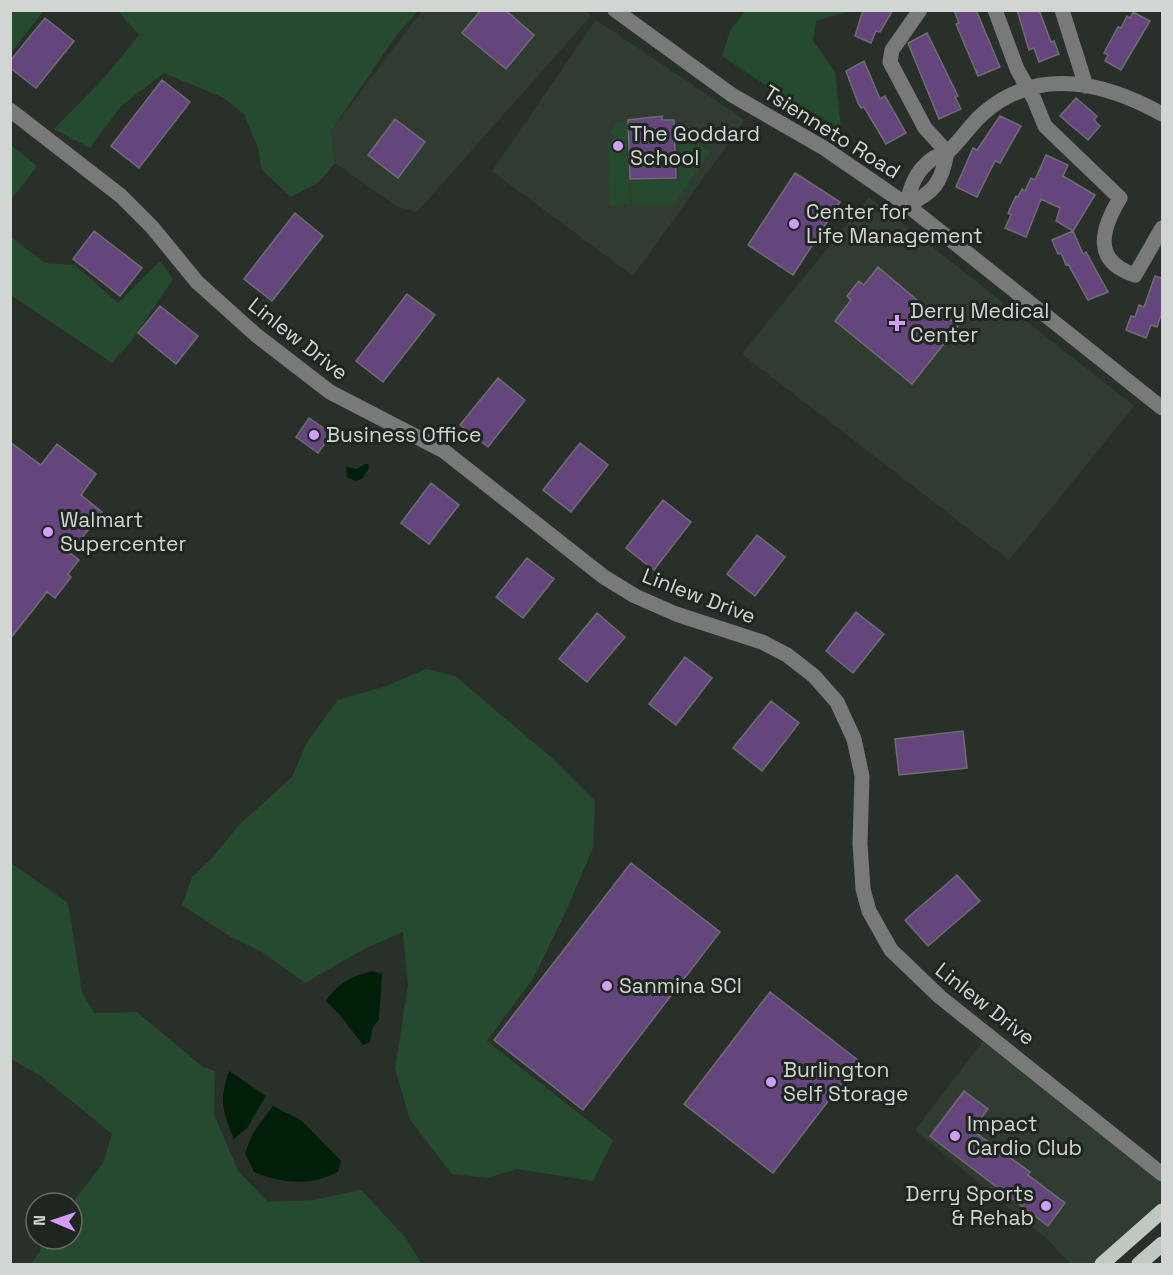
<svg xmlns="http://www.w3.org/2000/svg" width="1173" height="1275" font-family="'Space Grotesk',sans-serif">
<rect width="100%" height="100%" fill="#29302a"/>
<!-- built -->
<path fill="#303c32" d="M585 10 591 16 417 212 398 207 335 163 331 131 422 11Z
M596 20 745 120 633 276 492 171Z
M869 197 1134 406 1009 560 742 354Z
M987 1036 1162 1178V1211L1102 1264H1071L1046 1238 915 1130Z"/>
<!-- green -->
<path fill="#254a2f" d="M11 10 43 11 11 53 10 11Z
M156 11 158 12 418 11 396 36 331 131 335 163 319 182 291 197 262 170 258 148 244 114 224 98 164 73 121 106 90 148 54 129 103 79 139 35 118 11Z
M745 11H849L816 21 813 41 835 72 841 129 776 92 722 56 730 31Z
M627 122 629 204 609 205 608 144 614 137 609 133 617 123Z
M678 129 710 152 674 204 632 205 631 181 679 180Z
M11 145 37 166 11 200H10Z
M11 237 45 263 75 265 118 303 160 261 173 279 132 340 112 363 11 295Z
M426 669 455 676 551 757 595 801 593 848 566 911 534 977 487 1041 613 1140 593 1181 517 1169 487 1178 452 1174 410 1120 395 1069 408 985 403 932 364 949 305 983 262 952 231 937 182 905 192 877 213 857 239 825 292 777 307 742 338 700 386 686Z
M11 863 68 903 82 992 94 1013 137 1012 203 1067 215 1071 214 1114 238 1171 268 1202 313 1200 361 1190 405 1237 422 1264H31L48 1239H72V1203L103 1163 112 1134 41 1076 11 1059Z"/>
<!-- water -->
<path fill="#001f09" d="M365 464H368L369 468 362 479 355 481 347 477 346 467 357 469Z
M372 971 382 974 379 1019 372 1029 370 1042 363 1045 340 1015 326 1001C339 982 351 977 372 971Z
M229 1071 266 1096 247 1128 234 1139C222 1110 219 1101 229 1071Z
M273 1106 302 1121 341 1161 338 1172C310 1186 283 1184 254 1172L245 1153 253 1133Z"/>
<!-- building -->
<path fill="#64467d" stroke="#706c74" stroke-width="1.5" d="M481 10H505L534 35 506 69 462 33Z
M863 10H893L880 32 876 31 871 43 855 36Z
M954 10H976L1000 67 978 76 956 24 959 23Z
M1017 10H1039L1051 42 1054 41 1059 54 1039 62 1034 48 1029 50Z
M1133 12 1150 21 1121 70 1105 61 1108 55 1104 53 1118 27 1121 28 1127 16 1130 18Z
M45 18 74 41 36 88 10 68V61Z
M927 33 958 96 955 97 961 109 939 119 908 43Z
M864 61 880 99 885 96 906 133 886 144 864 107 861 108 858 103 846 71Z
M162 80 190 102 139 168 111 146Z
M1076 98 1097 116 1094 120 1100 126 1088 140 1060 116Z
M662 116V120H674L676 178 630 179 628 120Z
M1000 116 1021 126 1000 163 995 161 977 197 956 187 973 148 977 150Z
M395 119 425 142 398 178 368 155Z
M1046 155 1068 165 1063 176 1095 195 1073 231 1056 221 1060 208 1041 199 1026 237 1005 228 1011 215 1008 213 1016 196 1018 197 1022 189 1025 191 1031 178 1035 180Z
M795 173 840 202 793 275 748 245Z
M295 213 323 236 272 301 244 279Z
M94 231 142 268 120 296 73 259Z
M1073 231 1083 254 1086 252 1108 292 1088 300 1068 264 1066 265 1061 253 1058 254 1052 240Z
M878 267 923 305 936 308 958 326 912 384 835 321 851 300 847 296 859 281 864 285Z
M1155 276 1162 278V312L1157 327 1151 325 1146 338 1126 330 1131 316 1135 317 1139 305 1144 307Z
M407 294 435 315 383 382 356 361Z
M160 306 198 336 176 364 138 333Z
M498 378 525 400 488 447 460 425Z
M309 418 332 434 318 453 296 437Z
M10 442 41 465 57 444 96 474 81 495 102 512 70 553 79 560 68 574 71 577 55 598 47 592 10 639Z
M580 443 608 465 571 512 543 490Z
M431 483 459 505 429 544 401 523Z
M663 500 691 522 654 570 626 548Z
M757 535 785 557 755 596 727 574Z
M527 558 554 579 523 618 496 597Z
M856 612 884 634 853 673 826 651Z
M597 613 625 637 587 682 559 659Z
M685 657 712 678 676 725 649 704Z
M771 701 799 723 762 771 733 748Z
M963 731 967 768 899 775 895 739Z
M631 863 720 932 583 1110 494 1040Z
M957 875 980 901 928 946 905 920Z
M770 992 859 1061 773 1173 684 1104Z
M964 1091 988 1109 972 1130 1030 1172 1028 1175 1065 1203 1048 1226 930 1136Z"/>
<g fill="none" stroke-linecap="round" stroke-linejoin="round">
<!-- minor -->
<path stroke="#777a78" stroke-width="15" d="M615 10 732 95 824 148 907 205 1162 408
M920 10 892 50 890 62 925 128 947 152
M995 10 1017 69 1034 99 1045 126 1120 198C1102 228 1091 261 1135 275L1162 228
M1062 10 1086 86
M10 110 121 196 152 227 197 282 256 335 330 392 444 451 604 577 635 596 676 614 762 642 787 655 814 676 837 702 854 739 862 776 860 843 863 889 869 911 891 950 940 997 1162 1174
M907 205C910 186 916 171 932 159 937 155 944 155 949 151 962 139 972 122 986 111 1040 66 1106 83 1162 114
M907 205C934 193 942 182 947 152"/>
<!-- major -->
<path stroke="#c0c8c2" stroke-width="15" d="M1102 1264 1162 1211
M1139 1264 1162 1244"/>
</g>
<!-- markers -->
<g fill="#d29dfd" stroke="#1f2620" stroke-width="2">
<circle cx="618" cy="146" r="6"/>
<circle cx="794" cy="224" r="6"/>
<path d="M894 314h6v6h6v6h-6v6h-6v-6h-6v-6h6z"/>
<circle cx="314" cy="435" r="6"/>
<circle cx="48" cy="532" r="6"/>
<circle cx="607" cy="986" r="6"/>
<circle cx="771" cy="1082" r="6"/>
<circle cx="955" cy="1136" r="6"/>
<circle cx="1046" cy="1206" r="6"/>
</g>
<g text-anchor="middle" stroke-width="6" stroke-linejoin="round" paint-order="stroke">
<!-- street labels -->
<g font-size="21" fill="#d2d6d3" stroke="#1f2620">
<text transform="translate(832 132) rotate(32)" y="7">Tsienneto Road</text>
<text transform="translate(298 339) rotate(38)" y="7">Linlew Drive</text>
<text transform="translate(699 596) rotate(21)" y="7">Linlew Drive</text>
<text transform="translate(985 1004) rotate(38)" y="7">Linlew Drive</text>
</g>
<!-- poi labels -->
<g font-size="21" fill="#d2d6d3" stroke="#1f2620" text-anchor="start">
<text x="630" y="141">The Goddard<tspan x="630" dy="24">School</tspan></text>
<text x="806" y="219">Center for<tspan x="806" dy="24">Life Management</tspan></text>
<text x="910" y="318">Derry Medical<tspan x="910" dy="24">Center</tspan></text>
<text x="326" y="442">Business Office</text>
<text x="60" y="527">Walmart<tspan x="60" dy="24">Supercenter</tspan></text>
<text x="619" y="993">Sanmina SCI</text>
<text x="783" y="1077">Burlington<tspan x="783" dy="24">Self Storage</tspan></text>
<text x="967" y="1131">Impact<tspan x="967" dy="24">Cardio Club</tspan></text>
<text x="1034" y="1201" text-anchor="end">Derry Sports<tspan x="1034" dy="24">&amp; Rehab</tspan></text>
</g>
</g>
<!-- border -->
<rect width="1173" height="1275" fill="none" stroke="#d2d6d3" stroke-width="24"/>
<!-- north arrow -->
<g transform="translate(54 1221) rotate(272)"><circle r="28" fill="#1f2620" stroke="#676c68" stroke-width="1.5"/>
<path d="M0-4.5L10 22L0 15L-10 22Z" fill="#d29dfd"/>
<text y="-9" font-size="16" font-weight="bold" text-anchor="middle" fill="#d2d6d3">N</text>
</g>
</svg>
